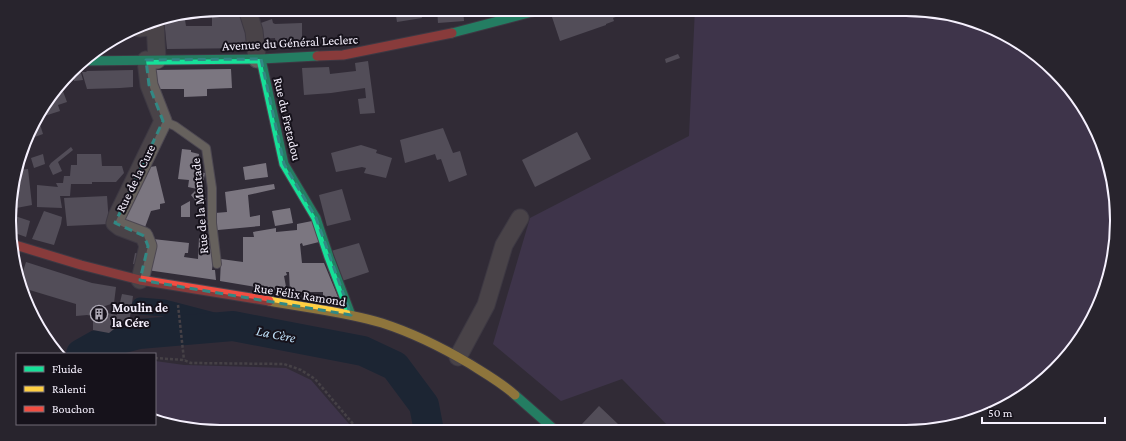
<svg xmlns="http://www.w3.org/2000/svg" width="1126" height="441" font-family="'Crimson Pro',serif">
<rect width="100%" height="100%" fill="#312c37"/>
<!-- green -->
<path fill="#4f3f62" d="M695 9H905L973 20 1045 61 1095 127 1117 206 1106 288 1081 338 1045 380 999 410 933 430 673 431 622 379 561 401 493 344 530 218 689 136Z
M155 361 184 365 286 368 311 380 356 432H221L155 421Z"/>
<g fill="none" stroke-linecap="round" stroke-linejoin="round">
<!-- canal -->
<path stroke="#041d30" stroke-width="17" d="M140 306 164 308 233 326"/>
<!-- river -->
<path stroke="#041d30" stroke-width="30" d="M81 354 97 345 139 334 233 326 363 351 395 366 424 405 429 431"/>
</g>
<!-- building -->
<path fill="#7b7680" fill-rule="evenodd" d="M221 9H241L249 48 167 49 164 18ZM212 17V26H186L185 20Z
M395 9H420L422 18 397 22Z
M437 9H463L464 21 438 23Z
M580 9H637L613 18 614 21 606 24V25L560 41 552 17Z
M272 19 273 23 275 24 302 23V44L276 45 275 38 260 39 258 24Z
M678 54 680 58 666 63 665 59Z
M368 61 375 113 360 114 358 99 366 98 365 88 331 93 304 95 302 68 329 67 330 74 356 71 355 63Z
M231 69 232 88 207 89V96L184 97V89H159L153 70Z
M133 70V87L120 88 87 89 82 72H86L87 71Z
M81 73 83 80 74 81 73 74Z
M61 86 67 102 58 105 60 111 38 118 43 134 29 139 37 115Z
M443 128 453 153 460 151 467 175 449 182 441 159 437 160 435 154 405 163 400 140Z
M577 132 591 159 535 187 522 160Z
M361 145 377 150 376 153 392 158 386 178 364 173 366 168 362 167 336 172 331 153Z
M71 147 73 150 58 162 62 171 53 175 49 166 51 163Z
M182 149 191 150V152L199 154 197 172 205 173 202 190 188 187 189 180 178 179Z
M43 154 45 164 34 168 31 158Z
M77 154H101L102 166H122L124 173 116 182H92V184H71L70 196H60L62 208 37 207V185L58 187 56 183H63L64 176H70L71 165H77Z
M266 163 268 177 245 180 243 167Z
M156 166 165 203 160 204V209L151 211 144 230 121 221 141 177 147 176 145 168Z
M28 169 32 205 11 209V193L18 170Z
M274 184 275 189 248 195 250 217 260 215V226L218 230V232H216L215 213 227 212 225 192Z
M197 189 206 199 199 205 191 195Z
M342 189 351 220 327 226 319 195Z
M107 196 109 224 67 226 64 198Z
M190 201V217H181V206Z
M290 208 293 223 275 226 272 211Z
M44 211 62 217 61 224 54 245 32 239Z
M12 215 30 221 26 237 12 232Z
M312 221 319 242 303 246 302 243 300 244 302 263H324L338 297H323V292H290L289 272H286L287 275 284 276 287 292 220 281 221 259 243 262V237H254L253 232 276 228V232L297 230V224Z
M199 238H211L213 261 212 270H215L216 280 147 270 153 239 189 243 188 253H185L184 257 198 259Z
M359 243 369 272 342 281 331 251Z
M135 253 140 254 138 265 133 264Z
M26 262 92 283 116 287 114 303 102 307V312L117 315 122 294 133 296 130 317H128L126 326 117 322 114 329 109 333 93 330V316L87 315 76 316V304L23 288 20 281Z
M599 406 618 424 625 431H589L582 424Z"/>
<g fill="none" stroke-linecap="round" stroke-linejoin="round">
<defs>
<path id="lane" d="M163 121 175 126 206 148 212 188V223L217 264"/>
<path id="street" d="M247 9 254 31 257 59
M155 20 157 60
M139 28 155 26
M140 280 148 246 144 236 120 227 115 223 117 216 163 121 149 85 146 60
M458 357 486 305 504 245 520 218"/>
<path id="fast" d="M452 33 544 9
M261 59 284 164 316 218 329 257 351 315
M81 61 261 59 317 56
M515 395 556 431"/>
<path id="slow" d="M269 301C307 308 346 312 382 323 413 333 443 348 470 364 486 374 502 383 515 395"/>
<path id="jam" d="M317 56 343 55 452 33
M12 244 81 265 140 280 269 301"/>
</defs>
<!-- lane casing -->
<use href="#lane" stroke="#4d4852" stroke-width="10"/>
<!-- street casing -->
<use href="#street" stroke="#4d4852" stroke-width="19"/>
<!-- fast casing -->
<use href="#fast" stroke="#4d4852" stroke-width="11"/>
<!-- slow casing -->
<use href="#slow" stroke="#4d4852" stroke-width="11"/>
<!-- jam casing -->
<use href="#jam" stroke="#4d4852" stroke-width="11"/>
<!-- path -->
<path stroke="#5f5b5a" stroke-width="2.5" stroke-dasharray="3 2" stroke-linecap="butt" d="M178 305 184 360
M155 358 184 360 191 363 284 364 301 370 315 379 360 432"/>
<!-- lane -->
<use href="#lane" stroke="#66615d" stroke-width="8"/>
<!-- street -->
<use href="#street" stroke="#66615d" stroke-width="17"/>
<!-- fast -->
<use href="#fast" stroke="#16e098" stroke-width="9"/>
<!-- slow -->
<use href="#slow" stroke="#ffcf43" stroke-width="9"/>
<!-- jam -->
<use href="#jam" stroke="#f24e42" stroke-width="9"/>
</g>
<!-- marked area -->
<path d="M0 0H1126V441H0ZM261 59 284 164 316 218 351 315 140 280 148 246 144 236 115 223 163 121 149 85 146 60Z" fill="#312c37" fill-opacity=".55" fill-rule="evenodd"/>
<path fill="none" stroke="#328884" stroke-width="3" stroke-dasharray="8 5" stroke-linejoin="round" d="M261 59 284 164 316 218 351 315 140 280 148 246 144 236 115 223 163 121 149 85 146 60Z"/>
<!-- icons -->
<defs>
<symbol id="building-ring" viewBox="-11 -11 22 22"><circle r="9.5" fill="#16121b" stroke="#b1acb8" stroke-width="1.5"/><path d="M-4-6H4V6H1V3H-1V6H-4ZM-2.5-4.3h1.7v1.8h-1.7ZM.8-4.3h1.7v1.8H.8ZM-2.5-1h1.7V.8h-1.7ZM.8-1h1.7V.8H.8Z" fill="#b1acb8"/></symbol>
</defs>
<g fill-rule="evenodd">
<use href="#building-ring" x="89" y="304" width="20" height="20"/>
</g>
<g text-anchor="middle" stroke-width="4" stroke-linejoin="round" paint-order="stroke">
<!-- street labels -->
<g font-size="13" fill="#f6f1fe" stroke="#16121b">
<text transform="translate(290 42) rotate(-3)" y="5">Avenue du Général Leclerc</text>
<text transform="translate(288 119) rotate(77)" y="5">Rue du Fretadou</text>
<text transform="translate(135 178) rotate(-64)" y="5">Rue de la Cure</text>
<text transform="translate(199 206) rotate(-95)" y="5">Rue de la Montade</text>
<text transform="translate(300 294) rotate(9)" y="5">Rue Félix Ramond</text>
</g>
<!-- poi labels -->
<g font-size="13" font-weight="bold" fill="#f6f1fe" stroke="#16121b" text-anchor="start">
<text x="112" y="312">Moulin de<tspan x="112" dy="15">la Cére</tspan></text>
</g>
<!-- water labels -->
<g font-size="14" font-style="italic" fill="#bcddf5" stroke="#16121b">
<text transform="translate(276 334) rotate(11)" y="5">La Cère</text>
</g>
</g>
<!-- crop -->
<path d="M0 0H1126V441H0ZM220 16H906A204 204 0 0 1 1110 220V221A204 204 0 0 1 906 425H220A204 204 0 0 1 16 221V220A204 204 0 0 1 220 16Z" fill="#28242d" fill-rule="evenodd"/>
<path fill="none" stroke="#f6f1fe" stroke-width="2" d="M220 16H906A204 204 0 0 1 1110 220V221A204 204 0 0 1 906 425H220A204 204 0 0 1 16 221V220A204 204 0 0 1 220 16Z"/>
<!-- legend -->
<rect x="16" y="353" width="140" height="72" fill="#16121b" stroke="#706b76"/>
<rect x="24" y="366" width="20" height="6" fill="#16e098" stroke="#706b76"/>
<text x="52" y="373" font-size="12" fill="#f6f1fe">Fluide</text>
<rect x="24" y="386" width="20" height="6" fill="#ffcf43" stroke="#706b76"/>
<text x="52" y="393" font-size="12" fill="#f6f1fe">Ralenti</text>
<rect x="24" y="406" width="20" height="6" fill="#f24e42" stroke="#706b76"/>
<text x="52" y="413" font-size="12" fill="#f6f1fe">Bouchon</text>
<!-- scale -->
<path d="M982 417v6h123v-6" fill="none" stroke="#f6f1fe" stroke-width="2"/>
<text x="988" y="417" font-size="12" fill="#f6f1fe" stroke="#16121b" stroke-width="3" paint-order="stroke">50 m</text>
</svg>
